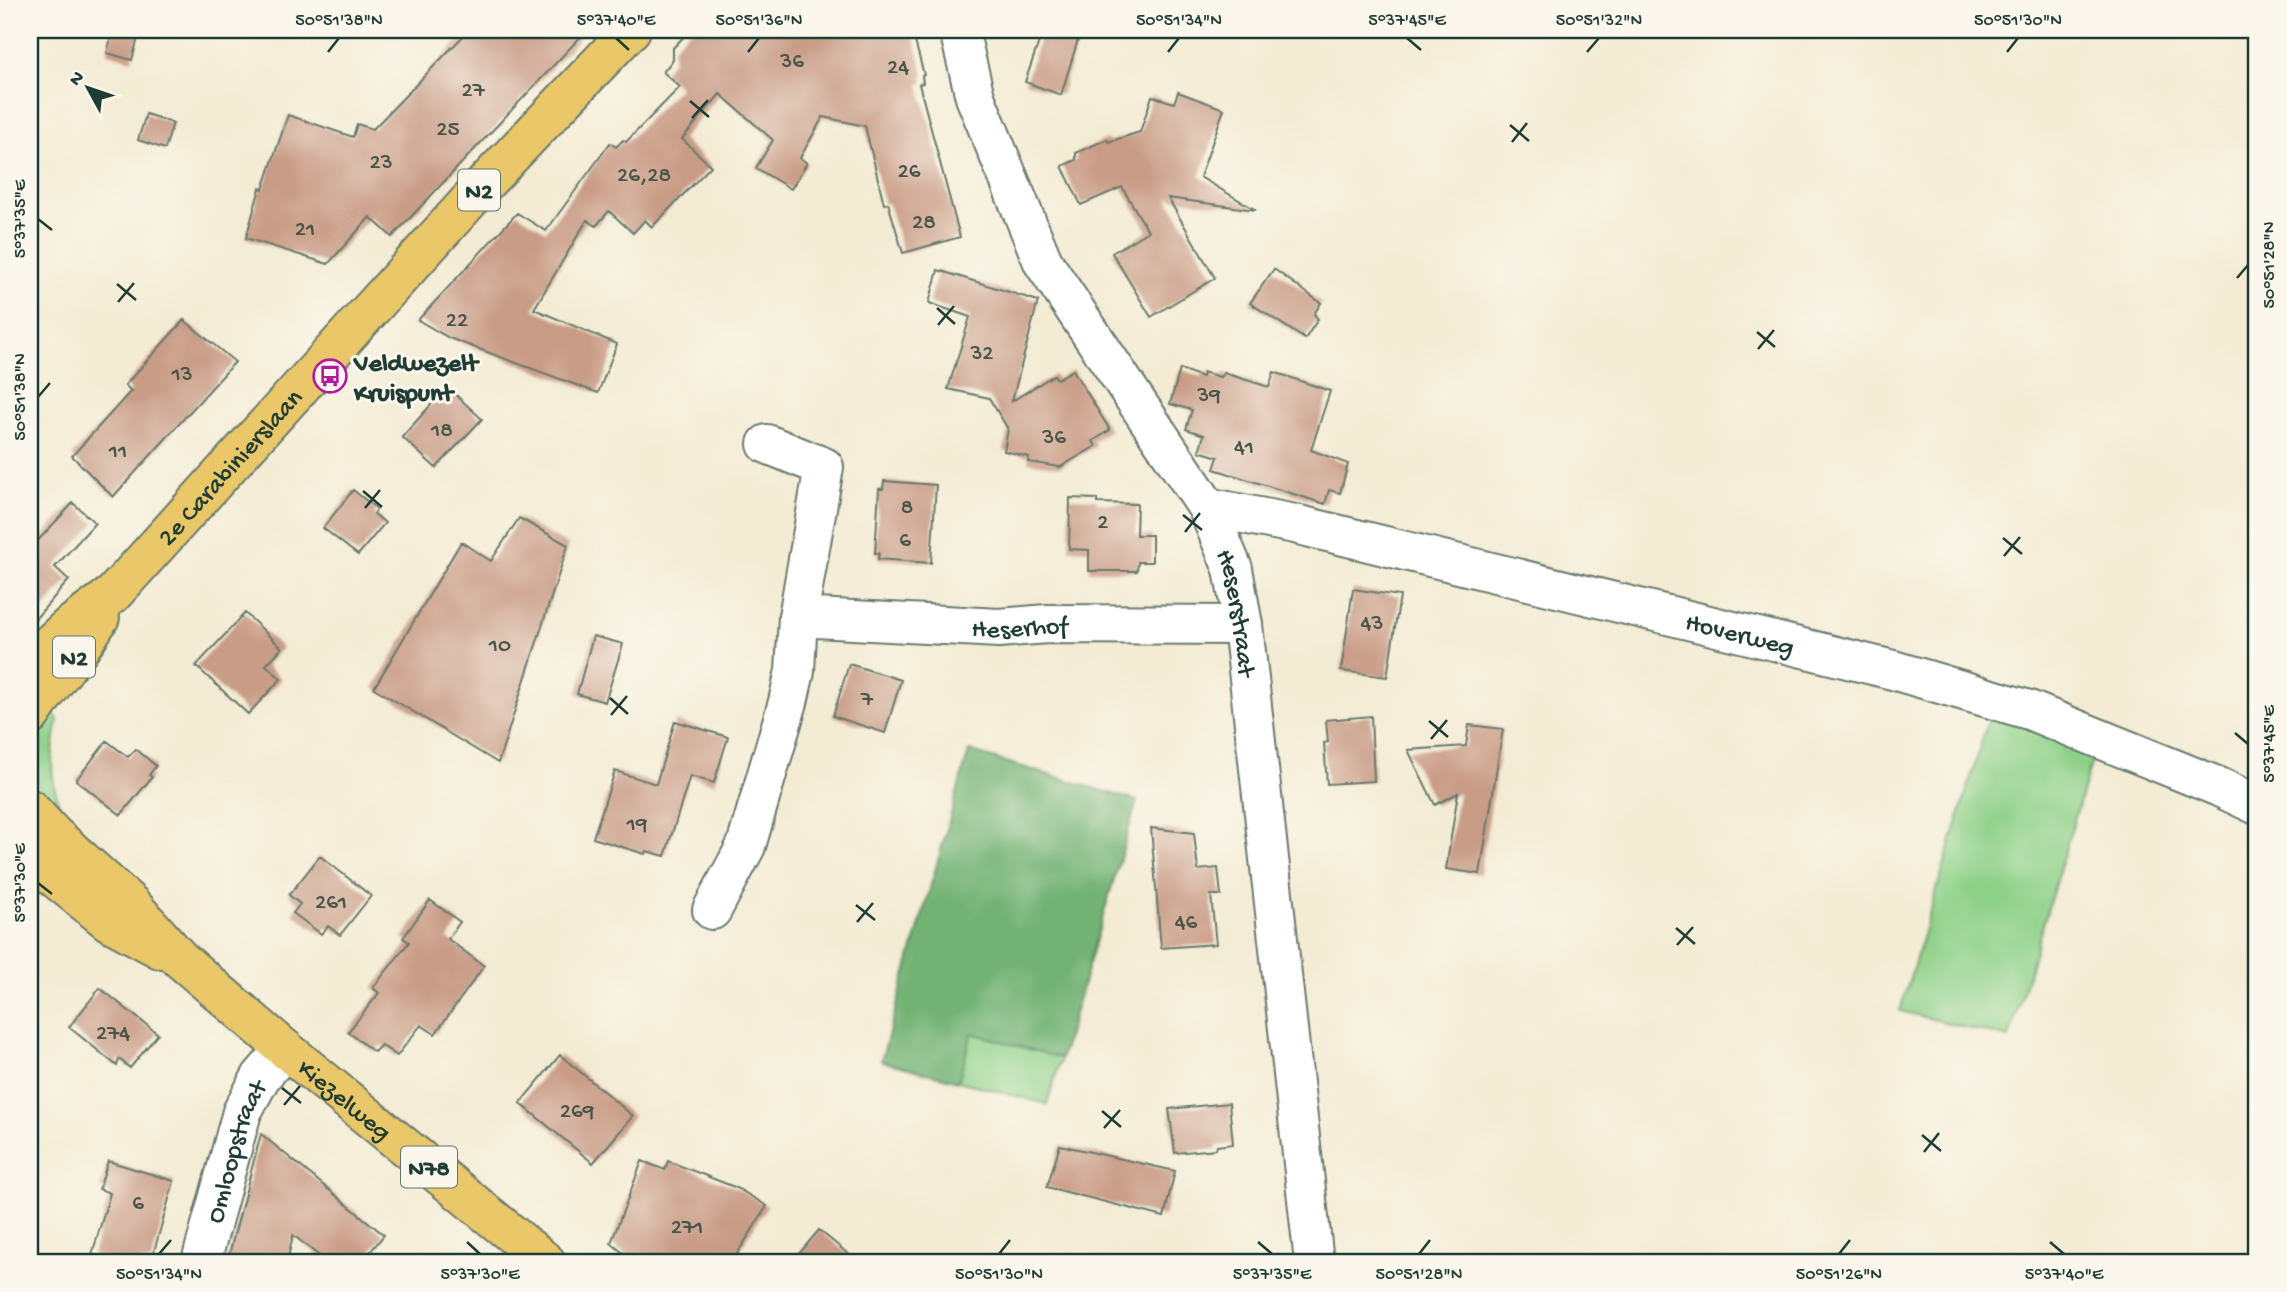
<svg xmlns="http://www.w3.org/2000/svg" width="2287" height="1292" font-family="'Gochi Hand',sans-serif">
<rect width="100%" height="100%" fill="#fbf7ec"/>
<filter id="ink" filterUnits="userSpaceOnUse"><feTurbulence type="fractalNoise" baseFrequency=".0143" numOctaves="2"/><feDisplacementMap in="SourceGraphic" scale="14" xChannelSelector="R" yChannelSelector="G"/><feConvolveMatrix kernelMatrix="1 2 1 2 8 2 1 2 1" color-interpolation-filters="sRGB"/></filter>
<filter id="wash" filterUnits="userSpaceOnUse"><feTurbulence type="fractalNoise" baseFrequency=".00686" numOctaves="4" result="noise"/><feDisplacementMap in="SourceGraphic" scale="28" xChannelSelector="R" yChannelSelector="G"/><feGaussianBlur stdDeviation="1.57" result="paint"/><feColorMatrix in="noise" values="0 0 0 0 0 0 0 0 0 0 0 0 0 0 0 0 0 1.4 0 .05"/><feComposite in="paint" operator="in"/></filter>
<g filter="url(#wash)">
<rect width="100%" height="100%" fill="#f3ebd4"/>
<!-- green -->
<path fill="#8dd088" stroke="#56865e" stroke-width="2" d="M51 707 58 720C50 762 49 773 62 815L57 823C37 798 29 764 39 733 41 724 47 715 51 707Z
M1991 711 2095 750 2009 1038 1900 1011Z
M972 1033 1061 1058 1047 1104 958 1081Z"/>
<!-- forest -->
<path fill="#72b274" stroke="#487854" stroke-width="2" d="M969 751 1137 801 1061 1058 972 1033 958 1081 881 1061Z"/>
<g id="blocks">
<!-- building -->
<path fill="#c99c87" d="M113 30H140L132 60 107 53Z
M469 30H587L392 237 370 217 328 264 246 238 260 188 263 189 288 115 353 137 357 124 373 129Z
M690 30H912L924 75 922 76 923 83 919 84 960 237 903 253 888 203 884 204 865 126 823 117 800 158 807 163 791 189 756 168 773 140 720 94 682 139 711 166 652 227 645 220 633 233 609 211 596 226 587 220 534 309 617 344 598 393 449 338 418 320 517 213 546 231 610 143 616 147 623 140 626 142 680 87 663 72 673 60V48Z
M1043 30H1081L1061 95 1025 82Z
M1178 92 1224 109 1200 177 1256 210 1168 198 1215 278 1151 317 1112 253 1148 231 1122 187 1081 205 1062 166 1076 160V153L1107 139 1108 142 1140 132 1152 96 1174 103Z
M146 114 173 123 165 149 138 140Z
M1274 269 1321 303 1314 314 1318 319 1305 339 1250 303Z
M938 270 1038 301 1012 401 1054 375 1057 379 1073 370 1110 430 1093 441 1096 446 1060 467 1028 462 1029 457 1004 451 1008 429 989 398 948 389 970 317 929 303Z
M184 320 235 362 113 497 72 456 131 391 125 385Z
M1180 369 1202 377 1203 372 1220 377 1224 373 1269 387 1274 372 1330 391 1311 450 1348 464 1340 493 1329 490 1325 504 1214 469 1218 457 1199 451 1204 435 1186 429 1192 410 1170 404Z
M447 387 482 419 436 468 402 437Z
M884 481 936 485 931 563 878 559 879 553H875L879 489H883Z
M353 490 377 509 374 514 385 523 358 555 323 528Z
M1070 498 1097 499V503L1137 504 1136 535H1152V562H1138L1137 571H1089V550L1069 549Z
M73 503 95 523 55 567 69 580 30 625V545L32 547Z
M519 518 568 545 498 763 374 688 461 542 491 561Z
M1353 589 1400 596 1387 677 1341 671Z
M245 613 282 648 266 665 281 679 248 714 196 666Z
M593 636 623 644 605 702 577 694Z
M849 664 901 680 885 733 833 716Z
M1371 716 1374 781 1327 784 1324 743 1328 742 1326 720Z
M675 721 728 737 714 783 690 776 665 856 646 851 645 854 593 838 615 771 656 784Z
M1469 725 1503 729 1480 874 1446 869 1458 793 1435 805 1408 750 1466 746Z
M107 741 128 757 136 749 156 766 149 775 152 777 121 815 76 780Z
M1151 828 1194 833 1198 870 1218 868 1221 895H1211L1216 944 1161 948Z
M320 856 371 896 340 935 328 926 321 934 293 913 300 904 289 895Z
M430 900 460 922 448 939 484 966 435 1034 421 1025 397 1056 381 1045 374 1052 348 1032 379 993 373 988 409 942 403 938Z
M100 988 158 1034 130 1068 119 1059 117 1066 69 1027Z
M560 1055 633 1116 593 1163 520 1103Z
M1229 1103 1233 1144 1217 1146 1216 1149 1175 1153 1169 1109Z
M261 1134 384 1235 362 1262H327L293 1235 287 1262H227Z
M1060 1145 1175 1171 1164 1217 1047 1187Z
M108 1161 174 1181 151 1262H121L92 1255 110 1193 99 1189Z
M642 1161 665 1170 668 1161 737 1188 767 1206 732 1262H634L611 1243Z
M819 1230 858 1262H792Z"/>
</g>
</g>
<g filter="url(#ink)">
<use href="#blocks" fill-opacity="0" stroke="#697a6c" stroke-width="2"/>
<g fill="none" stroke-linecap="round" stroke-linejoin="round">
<defs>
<g id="minor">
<path id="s1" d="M959 30 975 97 1043 262 1207 507 1233 569 1243 625 1314 1262"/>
<path id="s2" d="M1207 507 1295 524 1893 670 2029 710 2219 787 2257 805"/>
<path id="s3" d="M798 617 999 628 1047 624 1243 625"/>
<path d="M712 910 746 846 788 702 795 671 798 617 824 467 767 444"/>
<path id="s4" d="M201 1262 242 1112 261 1077 285 1049"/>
</g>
<g id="major">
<path id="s5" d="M30 662 68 627 113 594 488 180 631 30"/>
<path d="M30 716C52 682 80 653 100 617"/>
<path id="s6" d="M30 809 54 835 131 904 180 959 285 1049 546 1262"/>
<path d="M30 858 108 921 160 949"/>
</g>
</defs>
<!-- minor casing -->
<use href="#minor" stroke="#697a6c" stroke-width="42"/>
<!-- major casing -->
<use href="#major" stroke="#697a6c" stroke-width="42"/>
<!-- minor -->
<use href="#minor" stroke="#fff" stroke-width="38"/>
<!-- major -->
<use href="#major" stroke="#eac769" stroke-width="38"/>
</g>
</g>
<!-- ticks -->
<path fill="none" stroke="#1f3d34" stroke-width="2.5" d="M616 38 629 50M1407 38 1421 50M328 52 339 38M748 52 759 38M1168 52 1179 38M1587 52 1599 38M2007 52 2018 38M690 101 709 117M692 118 708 100M1510 125 1529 141M1512 142 1527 123M38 219 52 230M2237 278 2248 265M117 284 136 300M118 302 134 283M937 308 955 324M938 325 954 306M1757 332 1775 347M1758 349 1774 330M38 397 50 383M363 491 382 507M365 508 380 490M1183 515 1202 530M1185 532 1200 513M2003 538 2022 554M2004 556 2020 537M610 698 628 714M611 715 627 696M1429 721 1448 737M2235 733 2248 744M1431 739 1447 720M38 883 52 894M856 905 875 920M857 922 873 903M1676 928 1695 944M1677 945 1693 927M282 1088 301 1103M284 1105 300 1086M1102 1111 1121 1127M1104 1128 1120 1110M1922 1135 1941 1151M1924 1152 1939 1133M467 1242 480 1254M1258 1242 1272 1254M2050 1242 2064 1254M159 1254 171 1240M999 1254 1010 1240M1419 1254 1430 1240M1839 1254 1850 1240"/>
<!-- icons -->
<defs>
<symbol id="bus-ring" viewBox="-11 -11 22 22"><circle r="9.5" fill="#fbf7ec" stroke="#b5179e" stroke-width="1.5"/><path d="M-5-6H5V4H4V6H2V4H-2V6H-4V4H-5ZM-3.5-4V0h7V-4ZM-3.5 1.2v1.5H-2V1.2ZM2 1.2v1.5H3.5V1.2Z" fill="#b5179e"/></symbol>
</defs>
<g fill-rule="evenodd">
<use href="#bus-ring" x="311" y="357" width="38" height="38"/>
</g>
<g text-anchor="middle" stroke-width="6" stroke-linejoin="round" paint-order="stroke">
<!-- number labels -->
<g font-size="23" fill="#4a5549">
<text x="792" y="67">36</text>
<text x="898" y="73">24</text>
<text x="473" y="96">27</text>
<text x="448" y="135">25</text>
<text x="381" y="168">23</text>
<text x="909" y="177">26</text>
<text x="644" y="181">26,28</text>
<text x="924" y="228">28</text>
<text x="305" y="235">21</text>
<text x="457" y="326">22</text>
<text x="982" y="359">32</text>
<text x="182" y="380">13</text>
<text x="1209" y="401">39</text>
<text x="442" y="436">18</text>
<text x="1054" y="443">36</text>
<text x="1244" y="453">41</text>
<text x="118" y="457">11</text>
<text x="907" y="513">8</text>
<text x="1103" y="528">2</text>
<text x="905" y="546">6</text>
<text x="1372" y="629">43</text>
<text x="500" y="651">10</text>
<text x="867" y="705">7</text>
<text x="637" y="830">19</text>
<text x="331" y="908">261</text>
<text x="1186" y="928">46</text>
<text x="113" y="1039">274</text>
<text x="577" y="1117">269</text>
<text x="138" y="1209">6</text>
<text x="687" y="1233">271</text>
</g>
<!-- shield labels -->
<g fill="#fbf7ec" stroke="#61756b" stroke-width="2">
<rect x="458" y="169.5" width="42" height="41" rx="5"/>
<rect x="53" y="636.5" width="42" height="41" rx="5"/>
<rect x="401" y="1146.5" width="56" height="41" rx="5"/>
</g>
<g font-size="24" font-weight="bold" fill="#1f3d34">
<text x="479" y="198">N2</text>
<text x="74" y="665">N2</text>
<text x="429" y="1175">N78</text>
</g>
<!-- poi labels -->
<g font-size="26" font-weight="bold" fill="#1f3d34" stroke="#fbf7ec" text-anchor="start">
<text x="354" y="370">Veldwezelt<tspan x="354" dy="30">Kruispunt</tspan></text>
</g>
<!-- street labels -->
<g font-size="26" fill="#1f3d34" stroke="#fbf7ec">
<text dy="9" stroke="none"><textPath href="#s5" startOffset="280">2e Carabinierslaan</textPath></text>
<text dy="9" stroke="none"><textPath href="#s1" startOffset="653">Heserstraat</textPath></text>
<text dy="9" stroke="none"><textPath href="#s3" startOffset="222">Heserhof</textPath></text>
<text dy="9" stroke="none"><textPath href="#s2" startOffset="548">Hoverweg</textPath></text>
<text dy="9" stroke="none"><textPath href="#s6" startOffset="429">Kiezelweg</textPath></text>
<text dy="9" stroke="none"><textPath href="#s4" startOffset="116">Omloopstraat</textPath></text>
</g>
</g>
<!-- margin -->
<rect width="2287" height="1292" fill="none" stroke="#fbf7ec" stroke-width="77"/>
<!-- north arrow -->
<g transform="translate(88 88) rotate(310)" stroke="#fbf7ec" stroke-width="5" paint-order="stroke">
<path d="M0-5L12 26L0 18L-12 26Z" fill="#1f3d34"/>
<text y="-10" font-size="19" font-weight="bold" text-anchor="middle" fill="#1f3d34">N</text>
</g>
<rect x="38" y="38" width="2210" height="1216" fill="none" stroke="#1f3d34" stroke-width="2.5"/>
<g font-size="18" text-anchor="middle" fill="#1f3d34">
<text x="339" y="25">50°51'38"N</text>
<text x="616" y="25">5°37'40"E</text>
<text x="759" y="25">50°51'36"N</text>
<text x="1179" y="25">50°51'34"N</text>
<text x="1407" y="25">5°37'45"E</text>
<text x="1599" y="25">50°51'32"N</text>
<text x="2018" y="25">50°51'30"N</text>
<text transform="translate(19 219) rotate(-90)" y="6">5°37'35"E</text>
<text transform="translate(2268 265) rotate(-90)" y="6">50°51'28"N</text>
<text transform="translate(19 397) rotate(-90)" y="6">50°51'38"N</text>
<text transform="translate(2268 744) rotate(-90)" y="6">5°37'45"E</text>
<text transform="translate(19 883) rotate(-90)" y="6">5°37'30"E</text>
<text x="159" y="1279">50°51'34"N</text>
<text x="480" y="1279">5°37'30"E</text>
<text x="999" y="1279">50°51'30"N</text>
<text x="1272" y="1279">5°37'35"E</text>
<text x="1419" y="1279">50°51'28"N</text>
<text x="1839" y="1279">50°51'26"N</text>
<text x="2064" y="1279">5°37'40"E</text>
</g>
</svg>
